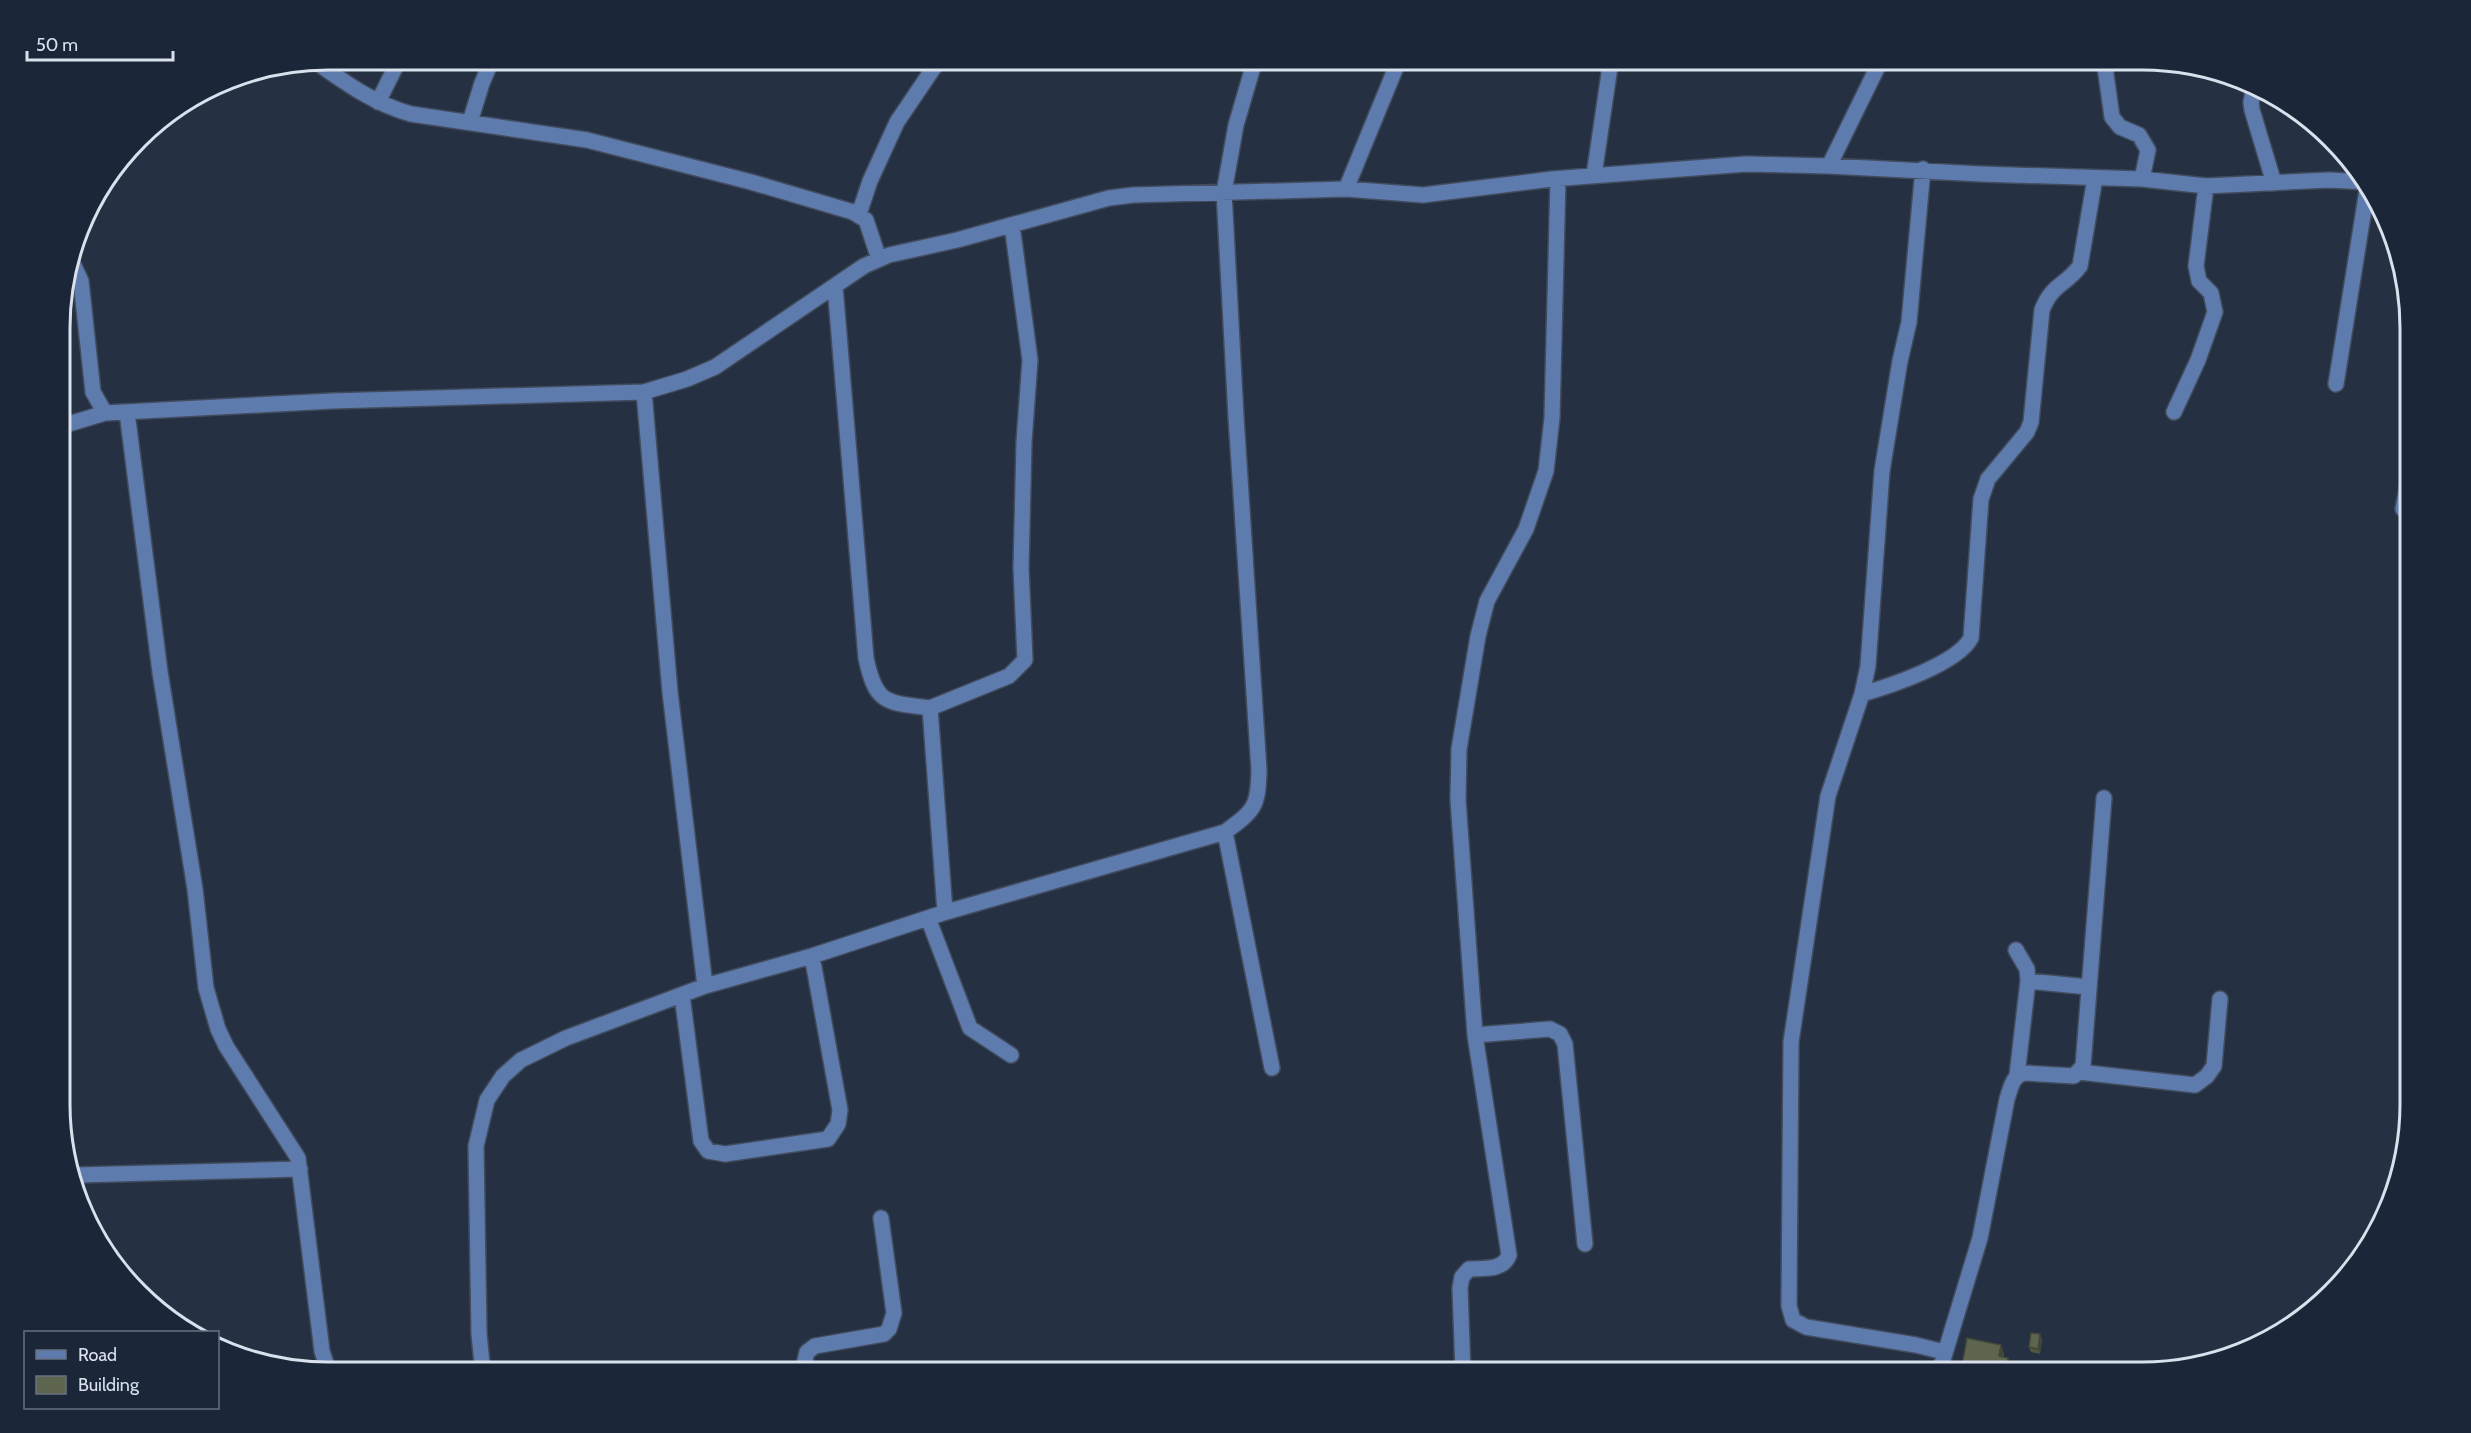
<svg xmlns="http://www.w3.org/2000/svg" width="2471" height="1433" font-family="Cabin,sans-serif">
<rect width="100%" height="100%" fill="#253043"/>
<g fill="none" stroke-linecap="round" stroke-linejoin="round">
<defs>
<path id="minor" d="M2104 60 2112 117 2120 127 2139 135 2148 150 2142 179
M316 62C347 84 375 104 411 114L587 140 751 182 853 212 866 220 879 259
M2254 87 2251 102 2252 110 2274 183
M378 102 399 60
M470 122 482 83 492 60
M1829 166 1881 60
M1923 169 1909 322 1900 361 1882 471 1868 666 1862 694 1828 796 1791 1042 1789 1306 1793 1320 1806 1327 1916 1345 1944 1352
M1594 175 1611 60
M1346 189 1399 60
M859 214 870 181 897 122 939 60
M72 262 81 281 93 392 105 413 332 401 644 392 687 379 715 367 864 266 889 255 957 240 1109 198 1133 195 1346 189 1423 195 1552 179 1746 164 1829 166 1981 174 2142 179 2206 186 2329 180 2367 182
M835 286 866 658C876 705 886 702 930 708L945 912
M2336 384 2368 184
M644 392 670 692 705 986
M127 412 160 672 195 889 206 988 218 1029 226 1046 298 1158 322 1351 329 1373
M2174 412 2198 360 2215 312 2211 293 2199 281 2196 266 2206 186
M62 426 105 413
M2403 509 2410 473
M1862 694C1890 686 1957 664 1971 638L1981 499 1988 479 2027 432 2031 422 2042 310C2052 284 2065 286 2080 266L2095 178
M930 708 1009 676 1025 660 1021 568 1024 442 1030 360 1012 225
M1225 832 1272 1068
M928 918 970 1028 1011 1055
M2016 950 2027 969 2028 981 2017 1075
M2028 981 2088 987
M682 995 701 1141 708 1151 725 1154 828 1139 838 1124 840 1110 812 956
M1475 1035 1550 1029 1560 1034 1565 1044 1585 1244
M2079 1072 2195 1085 2207 1076 2214 1066 2220 999
M76 1175 300 1169
M483 1373 479 1334 476 1146 487 1100 503 1076 521 1060 566 1038 705 986 812 956 943 913 1225 832C1255 810 1258 807 1259 770L1236 417 1224 192 1236 125 1255 60
M802 1373 807 1352 815 1346 884 1334 889 1329 894 1313 881 1218
M1463 1373 1460 1288 1462 1277 1469 1269C1484 1268 1503 1271 1509 1255L1475 1035 1458 800 1459 749 1478 636 1487 601 1526 529 1546 471 1552 418 1558 179
M1939 1373 1980 1238 2007 1099C2011 1088 2012 1076 2024 1073L2074 1076 2083 1066 2104 798"/>
</defs>
<!-- minor casing -->
<use href="#minor" stroke="#424c5e" stroke-width="18"/>
<!-- minor -->
<use href="#minor" stroke="#5d7bad" stroke-width="15"/>
</g>
<!-- wall -->
<path fill="#515743" d="M2042 1339 2040 1354 2031 1352 2029 1347Z
M2001 1345 2004 1354V1357L2012 1367 2011 1372H1962L1961 1370Z"/>
<!-- shaded-wall -->
<path fill="#424737" d="M2040 1334 2042 1339 2040 1354 2038 1349Z
M2001 1345 2004 1354 2002 1365 1999 1356Z
M2008 1358 2012 1367 2011 1372H2005Z"/>
<!-- building -->
<path fill="#5e654e" stroke="#424737" stroke-width="1.5" d="M2031 1333 2040 1334 2038 1349 2029 1347Z
M1967 1338 2001 1345 1999 1356 2008 1358 2005 1372H1975L1961 1370Z"/>
<!-- crop -->
<path d="M0 0H2471V1433H0ZM328 70H2142A258 258 0 0 1 2400 328V1104A258 258 0 0 1 2142 1362H328A258 258 0 0 1 70 1104V328A258 258 0 0 1 328 70Z" fill="#1b2638" fill-rule="evenodd"/>
<path fill="none" stroke="#d9e1ed" stroke-width="3" d="M328 70H2142A258 258 0 0 1 2400 328V1104A258 258 0 0 1 2142 1362H328A258 258 0 0 1 70 1104V328A258 258 0 0 1 328 70Z"/>
<!-- legend -->
<rect x="24" y="1331" width="195" height="78" fill="#1b2638" stroke="#677180" stroke-width="1.5"/>
<rect x="36" y="1350" width="30" height="9" fill="#5d7bad" stroke="#677180" stroke-width="1.5"/>
<text x="78" y="1361" font-size="18" fill="#d9e1ed">Road</text>
<rect x="36" y="1376" width="30" height="18" fill="#5e654e" stroke="#677180" stroke-width="1.5"/>
<text x="78" y="1391" font-size="18" fill="#d9e1ed">Building</text>
<!-- scale -->
<path d="M27 51v9h146v-9" fill="none" stroke="#d9e1ed" stroke-width="3"/>
<text x="36" y="51" font-size="18" fill="#d9e1ed" stroke="#1b2638" stroke-width="4.5" paint-order="stroke">50 m</text>
</svg>
